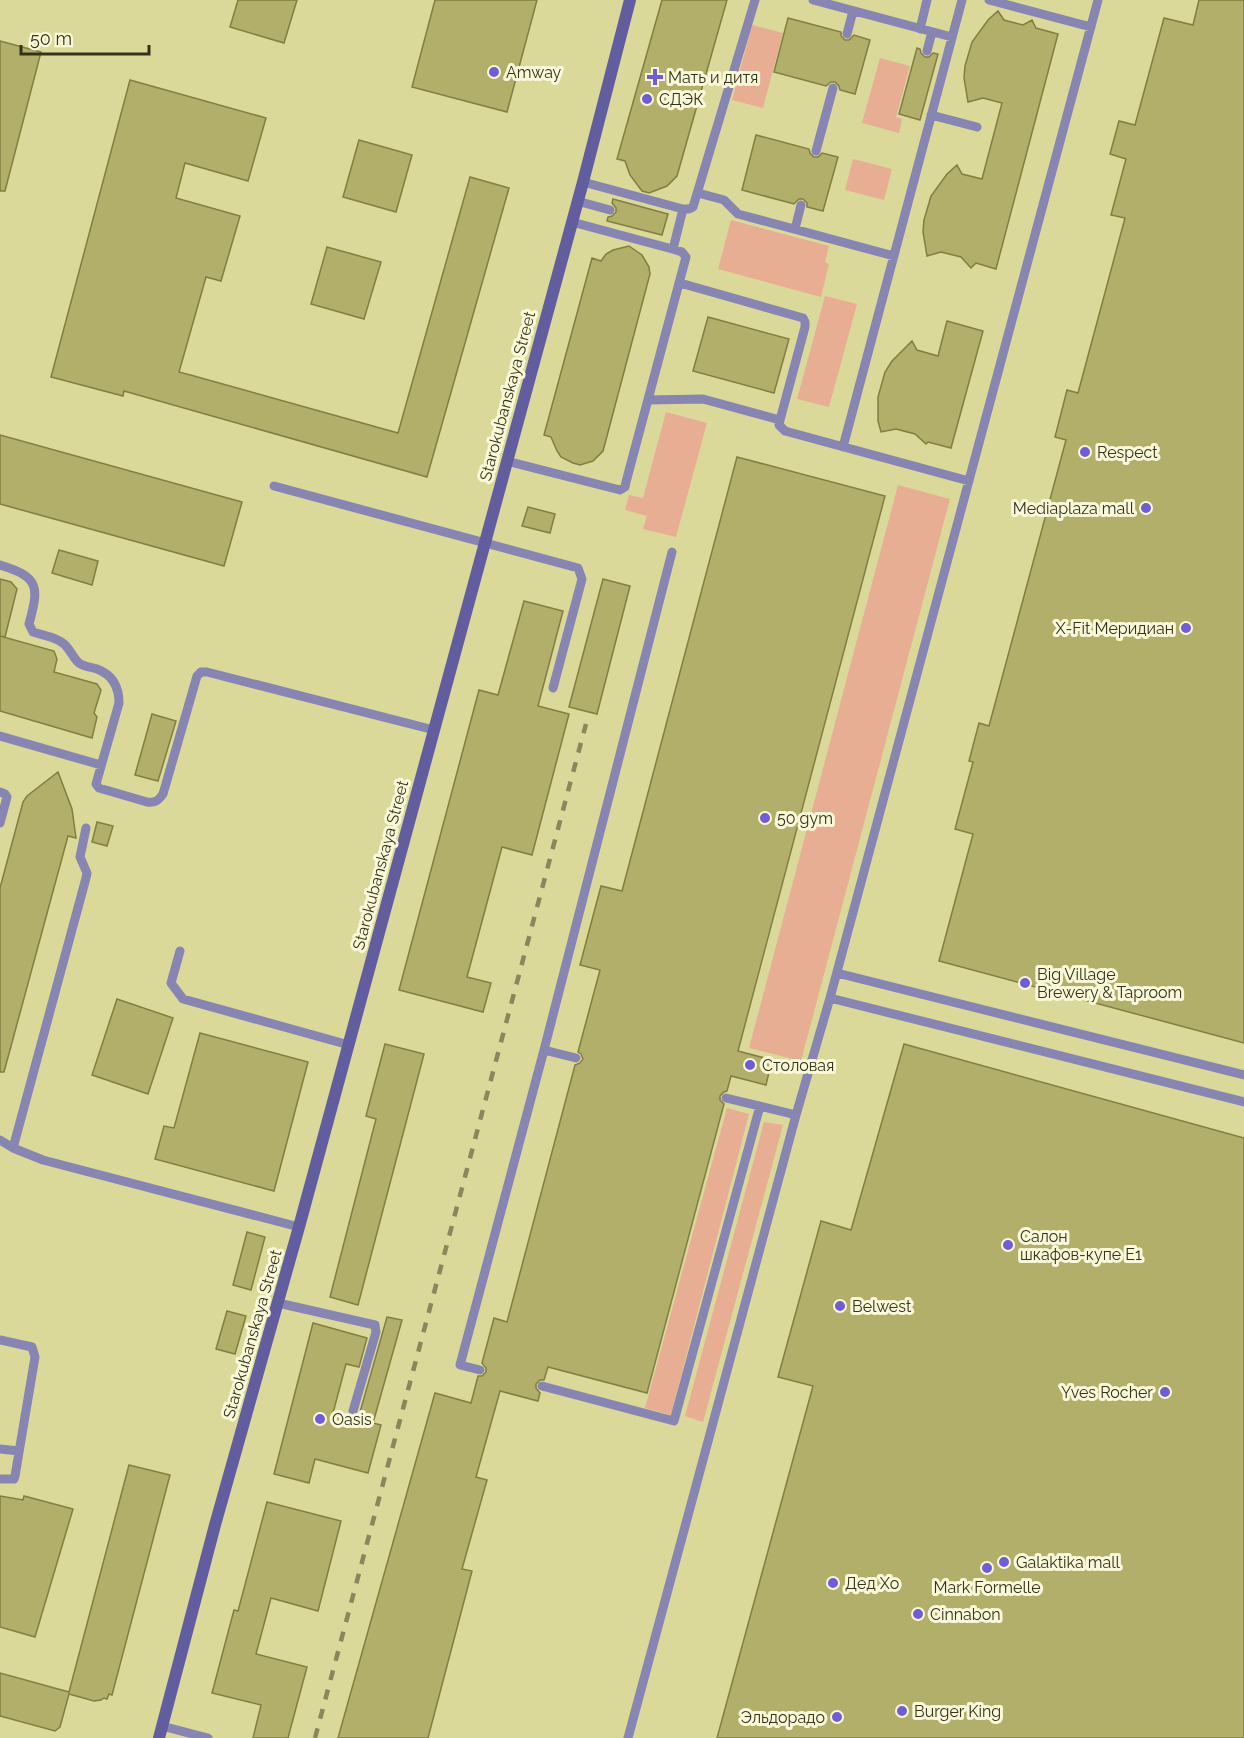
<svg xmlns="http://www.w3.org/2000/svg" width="1244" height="1738" font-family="Raleway,sans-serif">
<rect width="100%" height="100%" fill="#dbd99a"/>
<!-- green -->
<path fill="#e7ae93" d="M752 25 783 33 763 108 732 100Z
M880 58 910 66 896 117 902 119 899 133 862 123Z
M853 159 892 169 884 200 845 190Z
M731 220 829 246 825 262 829 264 821 297 718 269Z
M825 296 857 304 829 407 797 399Z
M666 412 707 423 676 537 643 529 647 516 625 510 629 495 643 498Z
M898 485 950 499 801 1061 749 1048Z
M727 1108 749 1114 671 1415 645 1408Z
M764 1122 783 1125 703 1422 685 1416Z"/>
<!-- building -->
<path fill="#b2af6b" stroke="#817e42" stroke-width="1.5" d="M238 0H297L284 43 230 27Z
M435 0H537L507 112 412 87Z
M662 0H727L677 176 667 186 649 193 642 191 630 175 625 161 617 159Z
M1199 0H1244V1043L939 961 973 834 955 829 973 762 969 761 979 723 989 726 1066 440 1055 437 1067 390 1078 393 1125 218 1111 215 1126 159 1110 154 1119 121 1135 125 1164 18 1193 25Z
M998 11 1004 20 1023 25 1032 20 1036 28 1058 34 996 269 976 263 971 268 961 257 941 252 927 256 923 232 924 220 931 196 947 174 957 165 962 174 982 179 1002 103 983 98 968 102 964 78 965 66 972 42 988 20Z
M788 18 841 32V36L845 40H849L854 35 870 40 855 94 840 90 839 86 835 82H831L826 86 774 72Z
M0 41 41 52 5 191H0Z
M917 48 920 49 921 53 925 57H929L933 53 938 54 920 120 899 114Z
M130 80 266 118 248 181 185 163 176 198 240 216 221 281 206 277 179 372 194 376 398 433 470 177 509 188 427 477 124 391 123 396 51 377Z
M756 135 809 149 810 153 814 157H818L822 153 838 157 823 211 807 207V203L803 199H799L794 204 742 190Z
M359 140 412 155 396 212 343 197Z
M613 199 668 214 662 235 607 221 608 217 612 216 616 212V208L612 203Z
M629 246 642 255 649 267 650 274 603 451 593 461 580 465 573 463 561 457 557 451 551 437 544 435 592 258 601 261 606 254 613 250Z
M327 247 381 262 364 319 311 304Z
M708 317 789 339 774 393 693 371Z
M947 321 983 331 951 448 928 442 926 444 915 434 896 429 881 432 878 421V397L885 372 892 361 912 341 917 350 938 356Z
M0 435 242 502 224 566 0 504Z
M737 457 885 496 738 1051 772 1060 766 1085 731 1076 727 1091 724 1092 720 1096V1100L724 1104 647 1393 548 1367 544 1380H540L536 1384V1388L540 1393 538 1401 500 1391 476 1477 487 1480 462 1569 472 1571 428 1738H338L435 1393 471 1403 478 1376H482L486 1372V1368L482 1363 494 1318 507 1322 575 1065 580 1063 583 1059 581 1054 578 1052 600 970 580 965 601 886 622 891Z
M528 507 555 514 550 533 522 526Z
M59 550 98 561 92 585 52 573Z
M0 579 11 582 17 589 5 637 0 636Z
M603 579 630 586 597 714 569 707Z
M524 601 563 611 538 706 569 714 532 855 502 847 467 977 491 983 483 1012 399 990 479 690 498 695Z
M0 636 54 651 57 659 54 672 97 684 101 690 94 713 97 717 92 738 0 711Z
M152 714 176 721 158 781 135 775Z
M58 772 72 809 76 838 68 836 4 1072H0V888L23 802 27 796Z
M97 822 113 826 107 846 92 842Z
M117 999 173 1018 148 1094 92 1075Z
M200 1033 308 1062 274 1191 155 1159 164 1126 174 1128Z
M385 1044 424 1054 358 1305 330 1297 376 1119 366 1116Z
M904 1044 1244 1138V1738H717L813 1386 778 1377 821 1221 851 1230Z
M247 1232 265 1237 251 1290 233 1285Z
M227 1311 246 1316 235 1354 216 1349Z
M387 1317 402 1320 373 1423 381 1425 368 1473 315 1459 309 1483 274 1474 313 1323 367 1338 359 1367 346 1364 333 1413 358 1419Z
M129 1465 170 1475 112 1695 109 1694 107 1699 104 1698 101 1700 94 1701 69 1694 60 1727 55 1731 0 1716V1673L69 1692Z
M0 1496 23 1500 24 1496 73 1509 35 1637 0 1627Z
M267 1502 341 1521 318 1611 271 1598 256 1654 307 1667 288 1738H253L261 1705 212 1693 234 1610 238 1611Z"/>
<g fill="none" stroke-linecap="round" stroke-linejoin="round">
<!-- lane -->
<path stroke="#8785b2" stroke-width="9" d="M813 0 952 37
M989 0 1091 27
M920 29 927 0
M847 34 853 11
M927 51 932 32
M931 115 977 127
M816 151 833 88
M583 182 683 209H689L693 207 755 0
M698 193 724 200 738 214 894 256
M577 201 610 210
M795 229 801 205
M673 249 683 209
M680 283 803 318 805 322V327L780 420
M648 400 703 399 780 420 779 425 785 431 969 481
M843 447 962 0
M507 461 620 490 625 487 626 482 686 257 682 252 676 250 572 222
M274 486 578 568 582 579 553 688
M0 565C40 577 39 587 29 624L33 632C42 635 57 637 64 644 70 649 73 658 79 663 84 667 91 667 97 669 113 675 119 687 119 703L96 784 99 788 147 802C155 803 158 801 163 794L197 676 201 672H207L434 730
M0 736 101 765
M0 792 5 794 7 797 0 823
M180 951 171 983 183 999 349 1045
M837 973 1244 1075
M830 998 1244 1102
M544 1050 672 552
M726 1098 796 1115
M0 1140 13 1148 43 1160 299 1227
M13 1148 86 878 87 873 80 857 86 828
M278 1303 375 1325 376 1332 353 1411
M0 1340 32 1347 35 1357 15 1476 14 1479H0
M480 1370 460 1365 544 1050 576 1058
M542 1386 674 1421 760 1106
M0 1449 19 1451
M162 1726 208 1738
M628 1738 796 1115 830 998 1098 0"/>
<!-- secondary -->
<path stroke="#625d9e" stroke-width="12" d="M159 1738 215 1525 299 1227 583 182 630 0"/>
<!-- rail -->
<path stroke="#89875b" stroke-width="4.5" stroke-dasharray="10 10" stroke-linecap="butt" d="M315 1738 586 724"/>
</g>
<!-- markers -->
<g fill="#6f5cd6" stroke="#f9f9d9" stroke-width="2">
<circle cx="494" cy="72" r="6"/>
<path d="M652 68h6v6h6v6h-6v6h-6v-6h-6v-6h6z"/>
<circle cx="647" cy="99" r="6"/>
<circle cx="1085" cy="452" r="6"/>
<circle cx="1146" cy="508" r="6"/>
<circle cx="1186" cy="628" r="6"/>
<circle cx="765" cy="818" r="6"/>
<circle cx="1025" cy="983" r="6"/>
<circle cx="750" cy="1065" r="6"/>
<circle cx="1008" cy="1245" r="6"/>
<circle cx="840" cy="1306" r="6"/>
<circle cx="1165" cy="1392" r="6"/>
<circle cx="320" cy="1419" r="6"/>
<circle cx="1004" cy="1562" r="6"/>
<circle cx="987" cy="1568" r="6"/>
<circle cx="833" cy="1583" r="6"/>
<circle cx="918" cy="1614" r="6"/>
<circle cx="902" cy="1711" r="6"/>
<circle cx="837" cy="1717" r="6"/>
</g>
<g text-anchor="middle" stroke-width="6" stroke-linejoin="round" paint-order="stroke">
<!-- poi labels -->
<g font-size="16" fill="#34331a" stroke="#f9f9d9" text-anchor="start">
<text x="506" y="78">Amway</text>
<text x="668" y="83">Мать и дитя</text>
<text x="659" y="105">СДЭК</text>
<text x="1097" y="458">Respect</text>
<text x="1134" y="514" text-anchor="end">Mediaplaza mall</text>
<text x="1174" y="634" text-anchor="end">X-Fit Меридиан</text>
<text x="777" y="824">50 gym</text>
<text x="1037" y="980">Big Village<tspan x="1037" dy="18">Brewery &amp; Taproom</tspan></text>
<text x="762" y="1071">Столовая</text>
<text x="1020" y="1242">Салон<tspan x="1020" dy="18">шкафов-купе Е1</tspan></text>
<text x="852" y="1312">Belwest</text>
<text x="1153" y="1398" text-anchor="end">Yves Rocher</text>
<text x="332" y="1425">Oasis</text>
<text x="1016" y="1568">Galaktika mall</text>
<text x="845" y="1589">Дед Хо</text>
<text x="987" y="1593" text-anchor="middle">Mark Formelle</text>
<text x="930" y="1620">Cinnabon</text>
<text x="914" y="1717">Burger King</text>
<text x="825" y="1723" text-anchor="end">Эльдорадо</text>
</g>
<!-- street labels -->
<g font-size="16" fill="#34331a" stroke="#f9f9d9">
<text transform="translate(507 396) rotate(-75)" y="6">Starokubanskaya Street</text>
<text transform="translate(380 865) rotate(-75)" y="6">Starokubanskaya Street</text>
<text transform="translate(252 1334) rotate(-74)" y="6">Starokubanskaya Street</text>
</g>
</g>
<!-- scale -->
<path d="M21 45v9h128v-9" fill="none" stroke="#34331a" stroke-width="3"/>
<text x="30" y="45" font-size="18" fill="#34331a" stroke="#f9f9d9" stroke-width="4.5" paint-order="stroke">50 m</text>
</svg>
